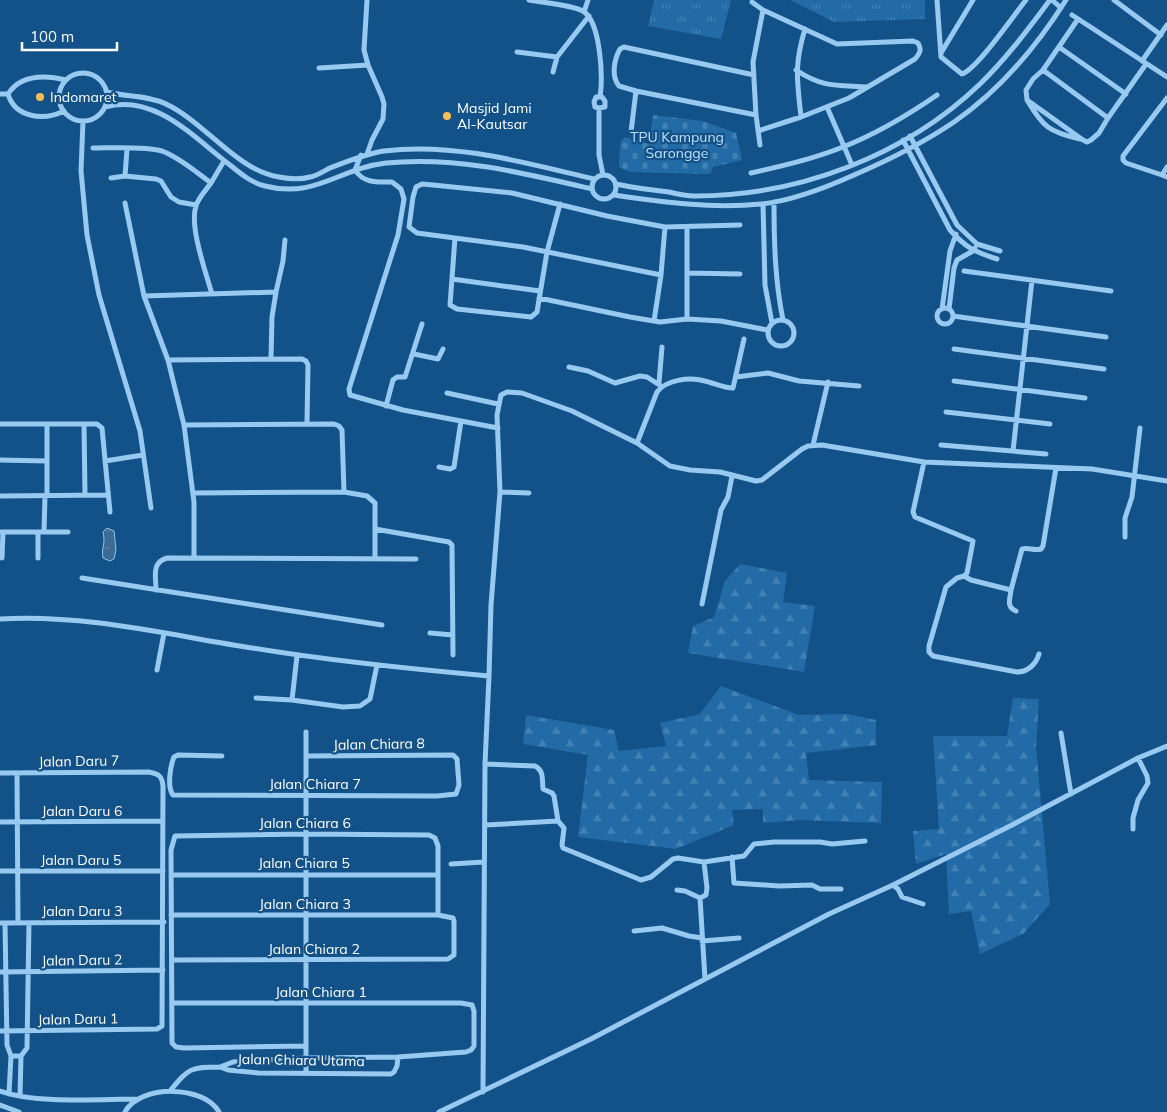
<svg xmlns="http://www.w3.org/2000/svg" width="1167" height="1112" font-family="Mulish,sans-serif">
<defs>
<pattern id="grass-tufts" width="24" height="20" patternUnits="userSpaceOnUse" patternTransform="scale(1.25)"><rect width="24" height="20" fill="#226ba6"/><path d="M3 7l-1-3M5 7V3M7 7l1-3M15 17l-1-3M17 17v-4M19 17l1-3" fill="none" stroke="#4381b3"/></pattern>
<pattern id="forest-firs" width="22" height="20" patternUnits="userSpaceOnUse" patternTransform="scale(1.25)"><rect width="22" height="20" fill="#226ba6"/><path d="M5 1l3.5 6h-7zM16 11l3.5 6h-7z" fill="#4381b3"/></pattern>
<pattern id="cemetery-stones" width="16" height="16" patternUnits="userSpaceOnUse" patternTransform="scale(1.25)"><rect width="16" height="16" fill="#226ba6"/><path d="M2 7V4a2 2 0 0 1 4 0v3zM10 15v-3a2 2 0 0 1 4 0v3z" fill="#4381b3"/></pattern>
<pattern id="water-ripples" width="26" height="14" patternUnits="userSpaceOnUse" patternTransform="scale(1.25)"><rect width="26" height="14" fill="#3d6b93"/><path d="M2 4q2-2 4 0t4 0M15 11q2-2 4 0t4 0" fill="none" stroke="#5a81a3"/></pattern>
</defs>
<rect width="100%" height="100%" fill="#135288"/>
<!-- grass -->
<path fill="url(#grass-tufts)" d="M654 0H731L721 39 648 26Z
M790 0H925V19L834 22Z"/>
<!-- forest -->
<path fill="url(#forest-firs)" d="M740 564 787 573 783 602 815 606 804 672 688 653 693 626 714 617 725 581Z
M721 686 799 715 847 714 876 720V745L806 753 809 780 882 782 881 823 799 820 763 823V809L732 810 734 825 676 849 578 837 588 755 523 744 526 715 614 730 619 751 666 746 660 723 700 714Z
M1013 698 1039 699 1036 746 1050 904 1023 934 980 954 971 911 949 914 946 854 916 864 913 831 939 829 933 736H1007Z"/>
<!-- cemetery -->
<path fill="url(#cemetery-stones)" d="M653 115 703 121 736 133 742 160 713 167 710 174 630 172 619 167 620 144 624 137 649 144Z"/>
<!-- water -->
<path fill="url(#water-ripples)" stroke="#8ac6f3" d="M107 528 114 531 116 550 114 559 110 561 103 558C101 547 106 544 103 532Z"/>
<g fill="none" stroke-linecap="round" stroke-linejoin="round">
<!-- street -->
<path stroke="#98c9f0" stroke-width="5" d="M367 0 364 50 368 65 382 97 384 104 383 119 372 140 367 154
M529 0C544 3 569 4 583 11 601 22 603 78 600 97
M937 0 941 57 962 74C977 69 1014 15 1026 0
M1052 0 1061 8
M1114 0 1161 35
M752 2 763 10 837 44 913 41 918 43C922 50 920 53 915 59L849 98 801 117 758 131
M584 12 588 0
M1072 15 1167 77
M1078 19 1043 70 1033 79 1026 90 1027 100 1083 140 1087 142 1091 140 1099 133 1108 118 1146 64
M1059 47 1126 94
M517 52 557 57
M941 53 973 0
M1142 61 1167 25
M319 68 368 65
M796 70C823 88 837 85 867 87
M1043 70 1108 118
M553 72 557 57 589 16
M59 97a24 24 0 1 1 48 0a24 24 0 1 1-48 0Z
M754 75 624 47 620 49C614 60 611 76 619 86L636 91 756 115
M107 92C126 97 148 95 166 104 206 123 236 170 279 177 289 179 300 180 310 177 317 176 324 171 330 168 348 161 365 154 384 151 454 142 526 163 594 179
M0 94H8
M8 94C15 118 44 121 64 111
M8 94C21 74 45 75 66 80
M1027 100C1043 127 1049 132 1080 139
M105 107C155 93 194 138 230 165 241 174 252 183 265 186 315 199 340 168 386 163 456 156 524 173 592 189
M827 107 852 165
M599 108 605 107V101L602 97H596L594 102 595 107 599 108V155L603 175
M801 117C797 80 794 65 805 29
M83 121 81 171 87 235 99 295 140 431 151 508
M631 132 636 91
M910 136 957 225 977 244 1000 251
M903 140 950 230C966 248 975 252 997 259
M760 145 756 115 753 62 763 10
M93 148C111 148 145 146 162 151 180 158 196 172 211 183 206 190 198 198 196 206 189 226 206 273 212 294
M127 149 125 176 156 179 161 181 171 197 179 202 196 205
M361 155 355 170C364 184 378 182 392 182L401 189 404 199 398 235 349 389 350 395 403 410 498 428
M1167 167 1162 175 1167 177
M751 173C782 166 813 159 843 147 876 134 908 115 937 95
M592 187a12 12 0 1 1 24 0a12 12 0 1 1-24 0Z
M1162 175 1126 163 1123 160V156L1167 98
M111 178 125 176
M211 183 224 161
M616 184C634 188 651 190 669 192 677 194 686 196 695 196 798 196 905 156 980 84 1007 58 1028 29 1050 0
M614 195C663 202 711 209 761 204 792 201 825 188 854 175 889 160 923 143 954 122 999 91 1037 46 1066 0
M774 202C774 242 775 281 783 320
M125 203 144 296 168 360 184 425 194 502V558
M763 204 765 285 772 323
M455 238 450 305 457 309 531 317 537 312 547 252 560 204
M964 271 1111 291
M687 273 740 274
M661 275 523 247 417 233 409 227 413 197 416 187 422 184 433 185 512 193 607 216 665 227 740 225
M452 279 540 291
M144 296 276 292
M539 298 630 317 660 322 687 319 721 321 767 330
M937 316a8 8 0 1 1 16 0a8 8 0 1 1-16 0Z
M942 309 950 251 956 234
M949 309 954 268 957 260 973 251 975 248
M953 316 1106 337
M687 319V227
M768 333a13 13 0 1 1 26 0a13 13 0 1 1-26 0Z
M654 321 661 275 665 227
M954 349 1104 369
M414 354 438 359 443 349
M271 358 272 317 276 292 283 261 285 240
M168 360 302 359 306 361 308 365 307 423
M569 367 588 371 615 383 640 376 647 377 661 386
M736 377 768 373 799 381 859 386
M954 381 1085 398
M659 383 662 347
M447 393 498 404
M386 406 393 380 397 377H405L422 324
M946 412 1050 424
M0 424H97L102 428 110 512
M47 424V496
M84 424 85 495
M184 425 334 424 339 426 342 430 344 492
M637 443 657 392C667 379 690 377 705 381 714 383 723 388 733 388L744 339
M813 445 828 382
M941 445 1046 454
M1013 451 1032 280
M0 460 47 461
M105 461 143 455
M924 462 913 512 915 517 973 541 967 573 964 576
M439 467 450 469 454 467 461 421
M500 492 529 493
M193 493 344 492 367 496 375 503V559
M0 496 108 495
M375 529 449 542 452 545 453 655
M0 532H68
M38 532V558
M44 532 45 496
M1125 537V518L1132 497 1140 428
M2 558 3 532
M82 578 382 625
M156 590C156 576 151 563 167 558L416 559
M1011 590 1022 549C1028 547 1034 551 1041 549L1043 546 1056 468
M702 604 721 510 728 497 732 476
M1016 611C1006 607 1010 599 1011 590L971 580 964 576 957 578 946 587 929 646V652L933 656 1017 672C1028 672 1036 664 1039 654
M0 619C85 614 169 635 252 648 331 661 410 669 489 676L485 764 483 1092
M430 633 453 635
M157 670 164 633
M489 676 491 605 500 492 497 415 501 395 507 392 522 393 572 411 637 443 670 466 690 470 720 472 756 481 762 480 802 449 808 446 822 445 924 462 1092 469 1167 481
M256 698 292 700 343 707 360 706 370 699 377 665
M292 700 297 656
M306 732V1072
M1061 733 1071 794
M222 756 178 755 174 757C170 767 167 787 173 795L437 796 456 794 459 785 457 759 453 755 306 756
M485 764 535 766C544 770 542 780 543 789L552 793 554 796 558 821
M0 773 149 772C159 774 162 776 163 786L162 1026 157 1029 0 1031
M17 773 18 923
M0 822 163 821
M485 825 558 821 564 828 562 845 563 848 641 880 651 877 673 859 678 858 704 862 744 856 754 844 774 842H820L832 844 865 841
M1133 829V818L1138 800 1148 783 1147 776 1138 758
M732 857 734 883 779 886 812 885 820 889H841
M704 862 707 888 706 895 700 898 705 979
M451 864 484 862
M0 871H163
M171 875H437
M893 885 898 889 902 897 923 904
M677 890 685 891 700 898
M171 915H438
M0 923 164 922
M5 923 7 1045 11 1056H21L27 1048 29 923
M634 931 662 928 689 936 702 938
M702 941 739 938
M173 960 448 959 454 955V921L453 918 438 915V846L435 838 429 835 306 834 175 836 171 850 172 1043 176 1047 184 1048 306 1046
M0 972 163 970
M173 1003H461L472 1005 474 1011V1046L471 1050 466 1052 398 1057 306 1058 233 1062 220 1067 228 1070 258 1073 391 1074 394 1072 397 1066 398 1057
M0 1091C37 1104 99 1099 139 1099
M170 1091C189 1068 190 1067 220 1067
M9 1094 11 1056
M20 1096 21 1056
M0 1105 19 1112
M125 1112C140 1084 204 1085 219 1112
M439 1112 591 1039 829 914 893 885 1012 825 1138 758 1167 746"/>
</g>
<!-- markers -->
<g fill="#ffbd57" stroke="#135288" stroke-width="2">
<circle cx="40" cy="97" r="5"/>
<circle cx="447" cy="116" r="5"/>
</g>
<g text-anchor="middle" stroke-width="4.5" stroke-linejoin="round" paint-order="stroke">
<!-- poi labels -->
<g font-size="14" fill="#fff" stroke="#135288" text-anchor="start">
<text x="50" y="102">Indomaret</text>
<text x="457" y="113">Masjid Jami<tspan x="457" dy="16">Al-Kautsar</tspan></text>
</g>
<!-- park labels -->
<g font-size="14" fill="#bee0fb" stroke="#135288">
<text x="677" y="142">TPU Kampung<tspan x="677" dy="16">Sarongge</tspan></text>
</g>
<!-- street labels -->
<g font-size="14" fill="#fff" stroke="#135288">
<text transform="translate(379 744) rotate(-1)" y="5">Jalan Chiara 8</text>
<text transform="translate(79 761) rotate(-1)" y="5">Jalan Daru 7</text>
<text x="315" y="789">Jalan Chiara 7</text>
<text x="82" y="816">Jalan Daru 6</text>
<text x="305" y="828">Jalan Chiara 6</text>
<text x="81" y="865">Jalan Daru 5</text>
<text x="304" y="868">Jalan Chiara 5</text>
<text x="305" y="909">Jalan Chiara 3</text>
<text x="82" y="916">Jalan Daru 3</text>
<text x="314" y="954">Jalan Chiara 2</text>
<text transform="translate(82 960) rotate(-1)" y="5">Jalan Daru 2</text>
<text x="321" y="997">Jalan Chiara 1</text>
<text transform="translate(78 1019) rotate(-1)" y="5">Jalan Daru 1</text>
<text transform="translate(301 1060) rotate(1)" y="5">Jalan Chiara Utama</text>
</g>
</g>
<!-- scale -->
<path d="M22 42v8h95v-8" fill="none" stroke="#ffffff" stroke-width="2.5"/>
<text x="30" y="42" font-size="15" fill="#ffffff" stroke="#135288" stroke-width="4" paint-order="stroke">100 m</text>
</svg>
